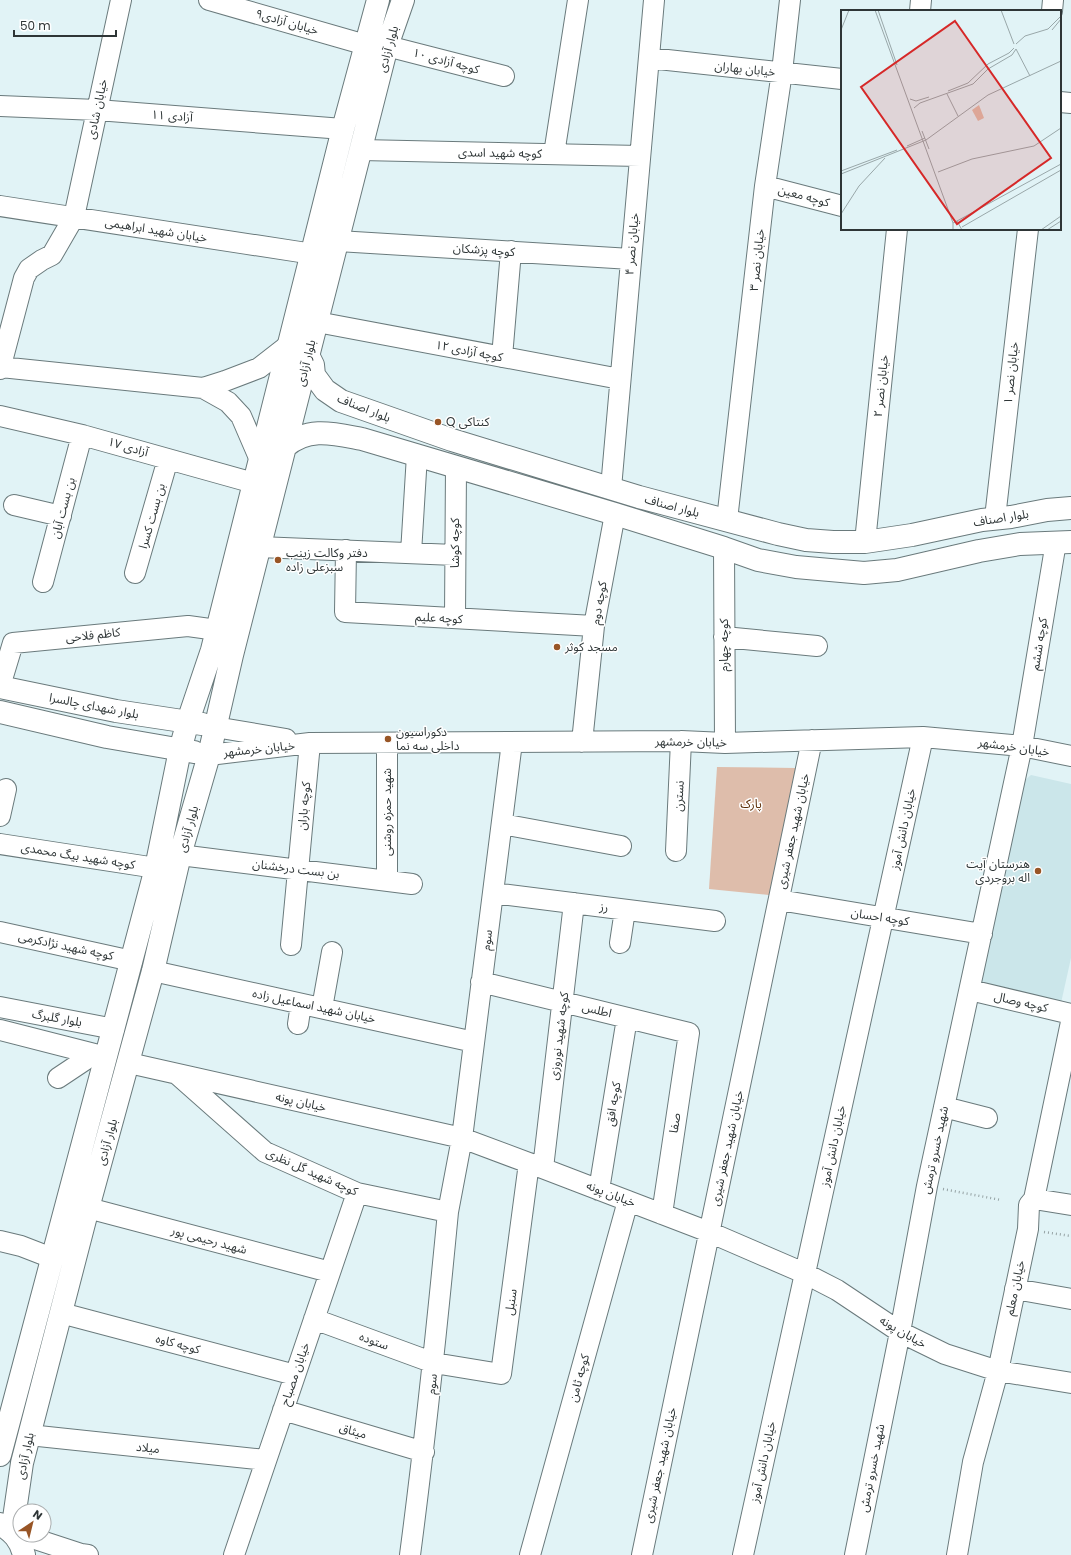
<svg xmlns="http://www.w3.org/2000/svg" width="1071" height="1555" font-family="Poppins,'Noto Sans Arabic',sans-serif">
<rect width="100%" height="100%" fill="#e1f3f6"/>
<!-- built -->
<path fill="#cbe6ea" d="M1031 775 1071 784V958L1061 1003 980 986 1025 780Z"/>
<!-- green -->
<path fill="#debdab" d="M717 767 796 768 769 895 709 889Z"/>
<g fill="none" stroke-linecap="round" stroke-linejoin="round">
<defs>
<path id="minor" d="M209 0 366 45
M920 11 921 0
M1052 11 1053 0
M387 46 504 76
M649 58 842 79
M1060 102 1071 103
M0 106 97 110 343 129
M361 150 640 156
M554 154 578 0
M765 186 842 206
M0 206 313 254
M338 241 631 259
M317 322 620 379
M502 357 511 251
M0 367 203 388 225 381 259 368 290 344
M0 369 24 278 29 269 42 260 52 255 74 217 121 0
M203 388 228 402 241 416 260 460
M0 416 82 435 254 483
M611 488 654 0
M14 505 61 516
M995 518 1028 229
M727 520 765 186 782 72 790 0
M865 542 897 229
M259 547 455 555
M724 548 725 743
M346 550 345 612 594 626
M411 553 417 455
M135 573 168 459
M43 582 82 435
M455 618 456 467
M724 637 817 646
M0 686 13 643 188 626 217 630
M215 727 286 739
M582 742 594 626 615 514
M387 743V881
M209 755 310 743 681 741 725 743 923 737 1022 746 1071 756
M0 816 6 789
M502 824 621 846
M0 844 156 868
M676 851 681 741
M180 855 412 884
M493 893 715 921
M779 900 982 934
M0 932 132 961
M620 943 625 910
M291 945 310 743
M153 971 474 1042
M481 982 689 1033 662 1214
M970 990 1071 1014
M0 1007 114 1029
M322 1008 332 952
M298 1024 301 1004
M0 1030 106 1057
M129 1063 462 1138 529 1163 709 1232 804 1273 837 1290 900 1332 945 1354 998 1371 1071 1383
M178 1075 265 1152 357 1193 448 1212 462 1138 512 742
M58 1078 94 1054
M944 1107 987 1118
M543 1168 574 903
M599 1190 627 1018
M1034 1199 1071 1205
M88 1208 330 1272
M0 1241 21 1246 52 1258
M1015 1289 1071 1299
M61 1313 295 1375
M314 1319 434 1363 501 1374 529 1163
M283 1410 424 1452
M29 1435 266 1460
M23 1535 81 1554 88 1555
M234 1555 357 1193
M410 1555C425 1441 437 1327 448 1212
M530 1555 628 1201
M642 1555 812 740
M743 1555 923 737
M855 1555 900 1332 927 1186 1022 746 1056 542
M957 1555 973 1462 998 1371 1028 1229 1029 1205 1034 1199 1071 1022"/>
<path id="major" d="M308 355 313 365 314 375 325 390 341 401 452 440 639 497 778 534 806 540 833 542H865L912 535 982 520 1011 517 1047 510 1071 508
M285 447C308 426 335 434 362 439L615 514 724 548 758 560 796 567 864 573 897 570 979 551 1020 544 1071 542
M0 687 116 711 202 724
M0 712 107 737 194 752
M0 1455 156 868 180 750 188 721 212 650 343 129 378 0
M0 1524C13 1532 20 1539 24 1555
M12 1532 22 1463 88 1208 153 971 180 855 209 755 232 655 387 46 403 0"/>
</defs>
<!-- minor casing -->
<use href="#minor" stroke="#6a7a7c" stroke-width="22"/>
<!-- major casing -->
<use href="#major" stroke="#6a7a7c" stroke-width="24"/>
<!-- path -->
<path stroke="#96a3a5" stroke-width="2.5" stroke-dasharray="1 3" stroke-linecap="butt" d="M943 1189 1001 1200
M1044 1232 1071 1236"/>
<!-- minor -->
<use href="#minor" stroke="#fff" stroke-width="20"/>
<!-- major -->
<use href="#major" stroke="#fff" stroke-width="22"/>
</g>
<!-- markers -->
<g fill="#985526" stroke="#fff" stroke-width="1.5">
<circle cx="438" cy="422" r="4"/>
<circle cx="278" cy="560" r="4"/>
<circle cx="557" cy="647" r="4"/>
<circle cx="388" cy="739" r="4"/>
<circle cx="1038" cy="871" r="4"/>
</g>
<g text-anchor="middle" stroke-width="3" stroke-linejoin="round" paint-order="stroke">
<!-- street labels -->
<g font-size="12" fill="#2e3536" stroke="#fff">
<text transform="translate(287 22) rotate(16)" y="4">خیابان آزادی۹</text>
<text transform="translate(388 49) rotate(-74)" y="4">بلوار آزادی</text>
<text transform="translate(446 61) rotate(15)" y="4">کوچه آزادی ۱۰</text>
<text transform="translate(745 69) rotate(6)" y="4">خیابان بهاران</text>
<text transform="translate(97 109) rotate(-78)" y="4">خیابان شادی</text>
<text transform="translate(172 116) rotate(4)" y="4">آزادی ۱۱</text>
<text transform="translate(500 153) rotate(1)" y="4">کوچه شهید اسدی</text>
<text transform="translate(804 196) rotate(15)" y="4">کوچه معین</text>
<text transform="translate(156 230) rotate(9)" y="4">خیابان شهید ابراهیمی</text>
<text transform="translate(632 244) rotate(-85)" y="4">خیابان نصر ۴</text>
<text transform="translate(484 250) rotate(4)" y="4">کوچه پزشکان</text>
<text transform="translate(757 260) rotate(-84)" y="4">خیابان نصر ۳</text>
<text transform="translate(469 351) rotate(11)" y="4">کوچه آزادی ۱۲</text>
<text transform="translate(306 363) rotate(-76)" y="4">بلوار آزادی</text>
<text transform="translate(1011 373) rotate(-84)" y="4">خیابان نصر ۱</text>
<text transform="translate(881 386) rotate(-84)" y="4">خیابان نصر ۲</text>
<text transform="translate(364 408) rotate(22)" y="4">بلوار اصناف</text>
<text transform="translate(128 447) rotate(16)" y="4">آزادی ۱۷</text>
<text transform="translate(672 506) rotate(15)" y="4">بلوار اصناف</text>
<text transform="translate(63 508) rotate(-75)" y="4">بن بست آبان</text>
<text transform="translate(152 516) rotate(-74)" y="4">بن بست کسرا</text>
<text transform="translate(1001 518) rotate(-9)" y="4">بلوار اصناف</text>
<text transform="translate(455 543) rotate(-90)" y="4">کوچه کوشا</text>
<text transform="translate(599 603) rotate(-80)" y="4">کوچه دوم</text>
<text transform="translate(439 618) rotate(3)" y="4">کوچه علیم</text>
<text transform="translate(93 635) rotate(-6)" y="4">کاظم فلاحی</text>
<text transform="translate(1039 644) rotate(-81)" y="4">کوچه ششم</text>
<text transform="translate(724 645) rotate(-90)" y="4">کوچه چهارم</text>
<text transform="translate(94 706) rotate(11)" y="4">بلوار شهدای چالسرا</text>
<text transform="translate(691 742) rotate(1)" y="4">خیابان خرمشهر</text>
<text transform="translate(1014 747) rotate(8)" y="4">خیابان خرمشهر</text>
<text transform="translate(259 749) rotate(-6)" y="4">خیابان خرمشهر</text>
<text transform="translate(679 796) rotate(-87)" y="4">نسترن</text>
<text transform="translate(304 806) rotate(-85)" y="4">کوچه باران</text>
<text transform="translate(387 812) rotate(-90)" y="4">شهید حمزه روشنی</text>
<text transform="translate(188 829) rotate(-74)" y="4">بلوار آزادی</text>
<text transform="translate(903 829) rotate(-78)" y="4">خیابان دانش آموز</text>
<text transform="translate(793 831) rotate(-78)" y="4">خیابان شهید جعفر شیری</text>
<text transform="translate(78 856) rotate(9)" y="4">کوچه شهید بیگ محمدی</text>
<text transform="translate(296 869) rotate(7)" y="4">بن بست درخشنان</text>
<text transform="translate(604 907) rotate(7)" y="4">رز</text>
<text transform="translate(880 917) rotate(9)" y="4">کوچه احسان</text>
<text transform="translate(487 940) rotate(-83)" y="4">سوم</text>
<text transform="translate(66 946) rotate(12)" y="4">کوچه شهید نژادکرمی</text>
<text transform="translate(1021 1002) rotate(13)" y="4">کوچه وصال</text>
<text transform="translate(314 1006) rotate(12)" y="4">خیابان شهید اسماعیل زاده</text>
<text transform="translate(597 1010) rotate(14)" y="4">اطلس</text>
<text transform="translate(57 1018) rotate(10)" y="4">بلوار گلبرگ</text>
<text transform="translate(559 1036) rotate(-83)" y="4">کوچه شهید نوروزی</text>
<text transform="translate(301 1102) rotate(13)" y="4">خیابان پونه</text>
<text transform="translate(613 1104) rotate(-81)" y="4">کوچه افق</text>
<text transform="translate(675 1123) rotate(-81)" y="4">صفا</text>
<text transform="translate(107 1142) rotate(-74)" y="4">بلوار آزادی</text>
<text transform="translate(833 1146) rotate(-78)" y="4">خیابان دانش آموز</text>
<text transform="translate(727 1148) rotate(-78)" y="4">خیابان شهید جعفر شیری</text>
<text transform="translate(935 1150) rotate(-78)" y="4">شهید خسرو ترمش</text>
<text transform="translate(312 1172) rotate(24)" y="4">کوچه شهید گل نظری</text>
<text transform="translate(611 1194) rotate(21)" y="4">خیابان پونه</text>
<text transform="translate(209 1240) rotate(15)" y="4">شهید رحیمی پور</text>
<text transform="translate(1015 1288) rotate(-78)" y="4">خیابان معلم</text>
<text transform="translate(511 1302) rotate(-82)" y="4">سنبل</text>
<text transform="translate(903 1332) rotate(30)" y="4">خیابان پونه</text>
<text transform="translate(374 1341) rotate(20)" y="4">ستوده</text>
<text transform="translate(178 1344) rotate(15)" y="4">کوچه کاوه</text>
<text transform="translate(295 1374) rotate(-71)" y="4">خیابان مصباح</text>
<text transform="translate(579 1378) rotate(-75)" y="4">کوچه ثامن</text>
<text transform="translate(432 1384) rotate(-84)" y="4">سوم</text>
<text transform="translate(353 1431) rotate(16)" y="4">میثاق</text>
<text transform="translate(148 1448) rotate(6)" y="4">میلاد</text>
<text transform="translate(25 1456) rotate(-78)" y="4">بلوار آزادی</text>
<text transform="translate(763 1462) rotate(-78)" y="4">خیابان دانش آموز</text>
<text transform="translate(660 1465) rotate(-78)" y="4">خیابان شهید جعفر شیری</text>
<text transform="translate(872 1468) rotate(-79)" y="4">شهید خسرو ترمش</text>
</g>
<!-- poi labels -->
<g font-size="12" fill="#2e3536" stroke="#fff" text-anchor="start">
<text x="446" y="426">Q کنتاکی</text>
<text x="286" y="557">دفتر وکالت زینب<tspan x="286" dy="14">سبزعلی زاده</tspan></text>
<text x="565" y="651">مسجد کوثر</text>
<text x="396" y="736">دکوراسیون<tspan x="396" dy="14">داخلی سه نما</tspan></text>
<text x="1030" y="868" text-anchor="end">هنرستان آیت<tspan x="1030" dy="14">اله بروجردی</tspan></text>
</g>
<!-- park labels -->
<g font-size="12" fill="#582801" stroke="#fff">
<text x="751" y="808">پارک</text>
</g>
</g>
<!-- overview -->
<g transform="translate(841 10)">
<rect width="220" height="220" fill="#e1f3f6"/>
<path d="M138 95 143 108 137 111 131 100Z" fill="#debdab"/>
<path fill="none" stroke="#99a7a9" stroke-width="1" d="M34 0 112 213M37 0 56 55M160 0 173 34M0 20 8 0M211 20 220 9M175 34 184 26 207 19 220 6M175 39 189 66M107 81 127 73 147 54 168 43 173 38M106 84 117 106M69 89 75 91 88 87M73 98 79 93 132 74 147 59 171 45 175 39M81 121 88 139M85 130 147 85 220 51M66 136 84 128M0 161 56 140M97 162 131 149 193 136 220 118M0 164 85 130M0 204 18 176 44 148M116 211 220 154M121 217 220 160M112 220V213L116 211 121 220M200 220 220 206M206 220 220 211"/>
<path fill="#d62828" fill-opacity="0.15" stroke="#d62828" stroke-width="2" d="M114 11 210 148 116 214 20 77Z"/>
<rect width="220" height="220" fill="none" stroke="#2e3536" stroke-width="2"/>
</g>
<!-- north arrow -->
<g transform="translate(32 1523) rotate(35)"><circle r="19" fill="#ffffff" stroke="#abaeaf"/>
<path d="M0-3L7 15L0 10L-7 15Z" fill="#985526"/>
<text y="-6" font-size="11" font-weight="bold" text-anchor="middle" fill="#2e3536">N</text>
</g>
<!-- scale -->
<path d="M14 30v6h102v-6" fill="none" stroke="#2e3536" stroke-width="2"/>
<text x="20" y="30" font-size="12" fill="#2e3536" stroke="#ffffff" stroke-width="3" paint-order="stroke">50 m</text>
</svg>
